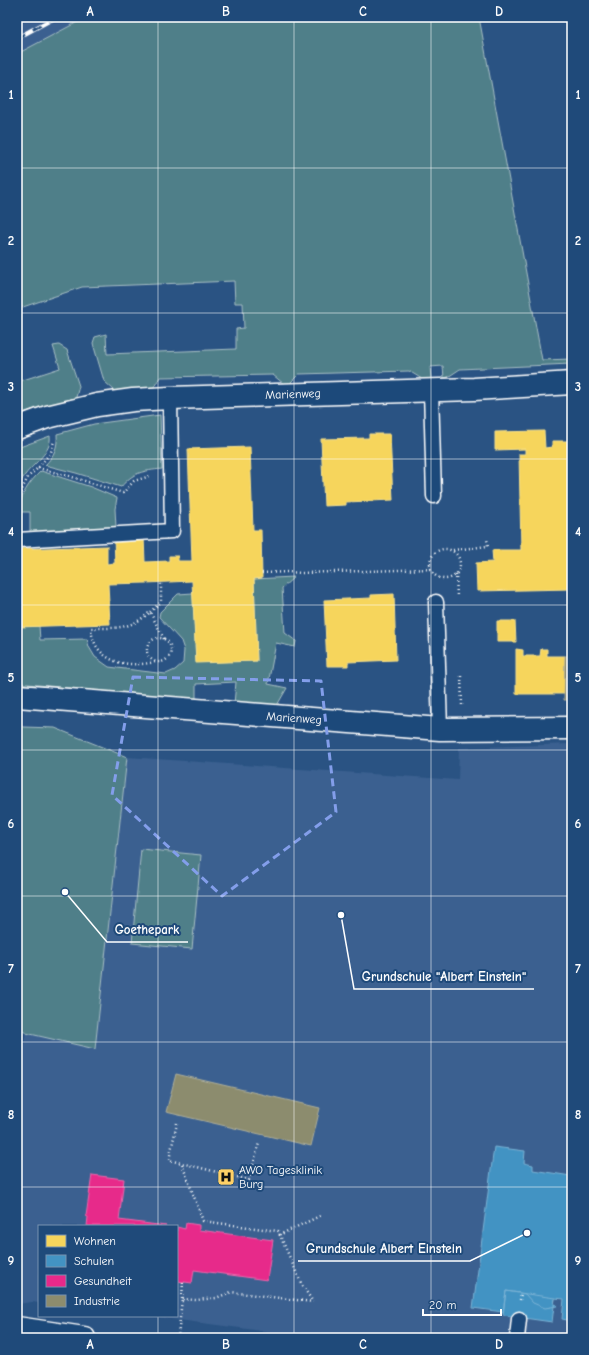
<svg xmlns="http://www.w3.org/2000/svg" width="589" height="1355" font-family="'Comic Neue',sans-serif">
<rect width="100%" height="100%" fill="#2a5383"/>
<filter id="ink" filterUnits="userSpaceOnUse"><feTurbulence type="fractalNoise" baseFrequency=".025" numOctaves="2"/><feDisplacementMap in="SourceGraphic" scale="8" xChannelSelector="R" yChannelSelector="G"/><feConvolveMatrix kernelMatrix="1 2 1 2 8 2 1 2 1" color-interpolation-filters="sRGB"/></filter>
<g filter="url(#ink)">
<!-- built -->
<path fill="#3b6190" d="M17 17H87L17 54Z
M572 744V1338H316L148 1316H177V1226H39V1303L32 1302 17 1304V1075L26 1033 95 1049 127 757 458 780 459 748Z"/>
<!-- green -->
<path fill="#507f89" stroke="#a8bfc4" d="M87 17H479L542 360 572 359V365L571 364 460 369 448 377 444 378 443 366 430 367 431 379H422L409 371 299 374 289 384H284L273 375 160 377 154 387 115 391 104 381 94 347 93 343 95 337 106 334 107 354 236 349V329L244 328 243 303H235L234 281 82 287 17 309V54Z
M59 345 67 350 79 386 75 401 35 409 17 415V382L60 368 53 346Z
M160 415 162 469C143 471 133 472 121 487L76 473 45 465C54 456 58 447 57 434L94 424Z
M50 436C52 452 34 463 25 475 22 479 20 484 17 489V448Z
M41 471 91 487 117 498 115 509 116 527 30 534V512H18C20 496 29 482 41 471Z
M294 577 282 588 285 633 296 641 295 647 276 643 268 684 287 688 276 707 234 704 236 682 196 684V700L17 683V627L39 626 40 640 87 639 89 647 95 657 109 667 166 674 175 670 183 663 184 650 181 641 159 617 160 612 178 594 193 593 196 662 257 661 254 579Z
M17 725 23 727 55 728 127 757 95 1049 26 1033 17 1027Z
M141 849 201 855 192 949 132 943Z"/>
<!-- homes -->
<path fill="#f6d55c" stroke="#f9e28d" d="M544 431 545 448 552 447V441H572V589L477 591 476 563 493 562 492 550H521L519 454H525V449L495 450V432Z
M369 434H390L393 500 346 502V505L324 506 321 439 369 438Z
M250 447 253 530H261L262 578 254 579 257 661 196 663 192 581 146 583 108 584 110 624 17 627V549L107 546V564L115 563 114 538 144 537 145 562 169 561V556H178V561H192L188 449Z
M394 594 396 660 348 662V666H327L324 600 371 598V595Z
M497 621H515L516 642H497Z
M516 649 523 650V656H540L541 649H547V656H565V694H516Z"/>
<!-- schools -->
<path fill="#4393c3" stroke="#7bb3d5" d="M494 1147 525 1151 524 1163 533 1165V1170L571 1176 572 1169V1321L562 1319 564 1299 555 1298 554 1305 556 1304 557 1306 545 1308 533 1303 525 1294 506 1291 503 1312 473 1308Z
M506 1291 555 1298 552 1322 503 1315Z"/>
<!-- health -->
<path fill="#e7298a" stroke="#ee69ad" d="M92 1175 124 1179 119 1220 166 1226H87L88 1217 86 1216Z
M186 1223 199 1225V1230L273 1240 267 1280 194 1270 192 1283 177 1281V1227L185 1229Z"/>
<!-- industry -->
<path fill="#8c8c6e" stroke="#aeae9a" d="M565 656H572V700H564Z
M176 1074 320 1108 311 1146 166 1112Z"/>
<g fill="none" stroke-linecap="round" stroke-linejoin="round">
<defs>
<path id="service" d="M431 390 434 496
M17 540 172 531 170 398
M436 602 440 729
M517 1338 519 1319"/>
<path id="minor" d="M17 428 47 417 97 405 133 400 170 398 474 389 572 383
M17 696 440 729 572 728
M17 1328 84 1338"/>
</defs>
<!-- service casing -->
<use href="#service" stroke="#fff" stroke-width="17"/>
<!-- minor casing -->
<use href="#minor" stroke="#fff" stroke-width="25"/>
<!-- path -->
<path stroke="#fff" stroke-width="2.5" stroke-dasharray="1 3" stroke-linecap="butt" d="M38 468 69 476 123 493 134 481 150 476
M17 500 28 477 38 468 51 452 54 441
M430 564a15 15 0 1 1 30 0a15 15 0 1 1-30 0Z
M453 550 488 546 487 539
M262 573 289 572 301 573 431 569
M456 574 457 597
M150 612 161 602V582
M147 650a12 12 0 1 1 24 0a12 12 0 1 1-24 0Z
M155 662C127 668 94 663 91 628 116 628 130 630 150 612L164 639
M461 676 462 705
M177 1123 169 1160 249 1180 259 1143
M182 1164 203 1221 278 1231 302 1285 313 1302
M279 1235 322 1215
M182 1299 183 1282
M520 1300 521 1293
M178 1338 182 1299 196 1300 216 1298 231 1292 313 1302"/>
<!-- service -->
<use href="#service" stroke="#1f4a7a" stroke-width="14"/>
<!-- minor -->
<use href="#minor" stroke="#1f4a7a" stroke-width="22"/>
<defs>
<path id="rail" d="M17 19 21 17
M17 38 56 17"/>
</defs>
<!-- rail casing -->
<use href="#rail" stroke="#fff" stroke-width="4.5"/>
<!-- rail -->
<use href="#rail" stroke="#1f4a7a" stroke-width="3" stroke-dasharray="9" stroke-linecap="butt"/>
</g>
</g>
<!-- marked area -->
<path fill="none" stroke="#839eea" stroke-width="3" stroke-dasharray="8 5" stroke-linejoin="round" d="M133 677 321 681 336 812 222 896 112 795Z"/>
<!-- grid -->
<path fill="none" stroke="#fff" stroke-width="1" stroke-opacity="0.55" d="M158 17V1226M294 17V1338M431 17V1338M17 168H572M17 313H572M17 459H572M17 605H572M17 750H572M17 896H572M17 1042H572M17 1187H572M158 1316V1338"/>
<!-- icons -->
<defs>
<symbol id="hospital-square" viewBox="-11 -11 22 22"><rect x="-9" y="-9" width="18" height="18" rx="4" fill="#ffd166" stroke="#1f4a7a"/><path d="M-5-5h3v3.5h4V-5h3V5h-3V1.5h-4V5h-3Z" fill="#111"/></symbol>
</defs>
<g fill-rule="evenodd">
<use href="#hospital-square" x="216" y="1167" width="20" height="20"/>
</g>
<g text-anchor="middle" stroke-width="4" stroke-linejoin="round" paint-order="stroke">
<!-- street labels -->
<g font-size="12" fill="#fff" stroke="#1f4a7a">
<text transform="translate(293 394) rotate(-2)" y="4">Marienweg</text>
<text transform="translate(294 718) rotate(4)" y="4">Marienweg</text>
</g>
<!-- poi labels -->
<g font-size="12" fill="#fff" stroke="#1f4a7a" text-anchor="start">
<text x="239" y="1174">AWO Tagesklinik<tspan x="239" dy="14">Burg</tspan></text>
</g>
</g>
<!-- callouts -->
<path fill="none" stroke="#fff" stroke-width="1.5" d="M65 892L107 942H188M341 915L354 989H534M527 1233L470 1261H298"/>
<g fill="#fff" stroke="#1f4a7a" stroke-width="1.5">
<circle cx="65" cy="892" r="4"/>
<circle cx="341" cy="915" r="4"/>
<circle cx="527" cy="1233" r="4"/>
</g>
<g font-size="13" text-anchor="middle" font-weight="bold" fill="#fff" stroke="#1f4a7a" stroke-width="4" stroke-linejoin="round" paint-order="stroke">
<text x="147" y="934">Goethepark</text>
<text x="444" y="981">Grundschule "Albert Einstein"</text>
<text x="384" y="1253">Grundschule Albert Einstein</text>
</g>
<!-- margin -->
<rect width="589" height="1355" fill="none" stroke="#1f4a7a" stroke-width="44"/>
<!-- legend -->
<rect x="38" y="1225" width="140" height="92" fill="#1f4a7a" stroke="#7992af"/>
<rect x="46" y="1235" width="20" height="12" fill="#f6d55c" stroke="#7992af"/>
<text x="74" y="1245" font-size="12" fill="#ffffff">Wohnen</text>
<rect x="46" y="1255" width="20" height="12" fill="#4393c3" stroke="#7992af"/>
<text x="74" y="1265" font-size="12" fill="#ffffff">Schulen</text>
<rect x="46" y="1275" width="20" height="12" fill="#e7298a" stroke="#7992af"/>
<text x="74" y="1285" font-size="12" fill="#ffffff">Gesundheit</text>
<rect x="46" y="1295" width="20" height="12" fill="#8c8c6e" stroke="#7992af"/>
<text x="74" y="1305" font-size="12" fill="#ffffff">Industrie</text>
<!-- scale -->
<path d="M423 1309v6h78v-6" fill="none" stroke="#ffffff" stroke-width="2"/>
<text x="429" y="1309" font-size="12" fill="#ffffff" stroke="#1f4a7a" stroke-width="3" paint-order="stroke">20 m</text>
<rect x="22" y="22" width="545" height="1311" fill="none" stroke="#fff" stroke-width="1.5"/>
<g font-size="13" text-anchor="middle" font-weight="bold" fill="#fff">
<text x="90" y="16">A</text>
<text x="226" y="16">B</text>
<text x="363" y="16">C</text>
<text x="499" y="16">D</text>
<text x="11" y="99">1</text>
<text x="578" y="99">1</text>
<text x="11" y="245">2</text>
<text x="578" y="245">2</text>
<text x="11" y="391">3</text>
<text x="578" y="391">3</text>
<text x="11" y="536">4</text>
<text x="578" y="536">4</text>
<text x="11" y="682">5</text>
<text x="578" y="682">5</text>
<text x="11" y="828">6</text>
<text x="578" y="828">6</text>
<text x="11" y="973">7</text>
<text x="578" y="973">7</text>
<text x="11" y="1119">8</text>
<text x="578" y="1119">8</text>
<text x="11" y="1265">9</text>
<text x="578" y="1265">9</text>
<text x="90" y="1349">A</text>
<text x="226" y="1349">B</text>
<text x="363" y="1349">C</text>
<text x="499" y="1349">D</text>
</g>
</svg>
